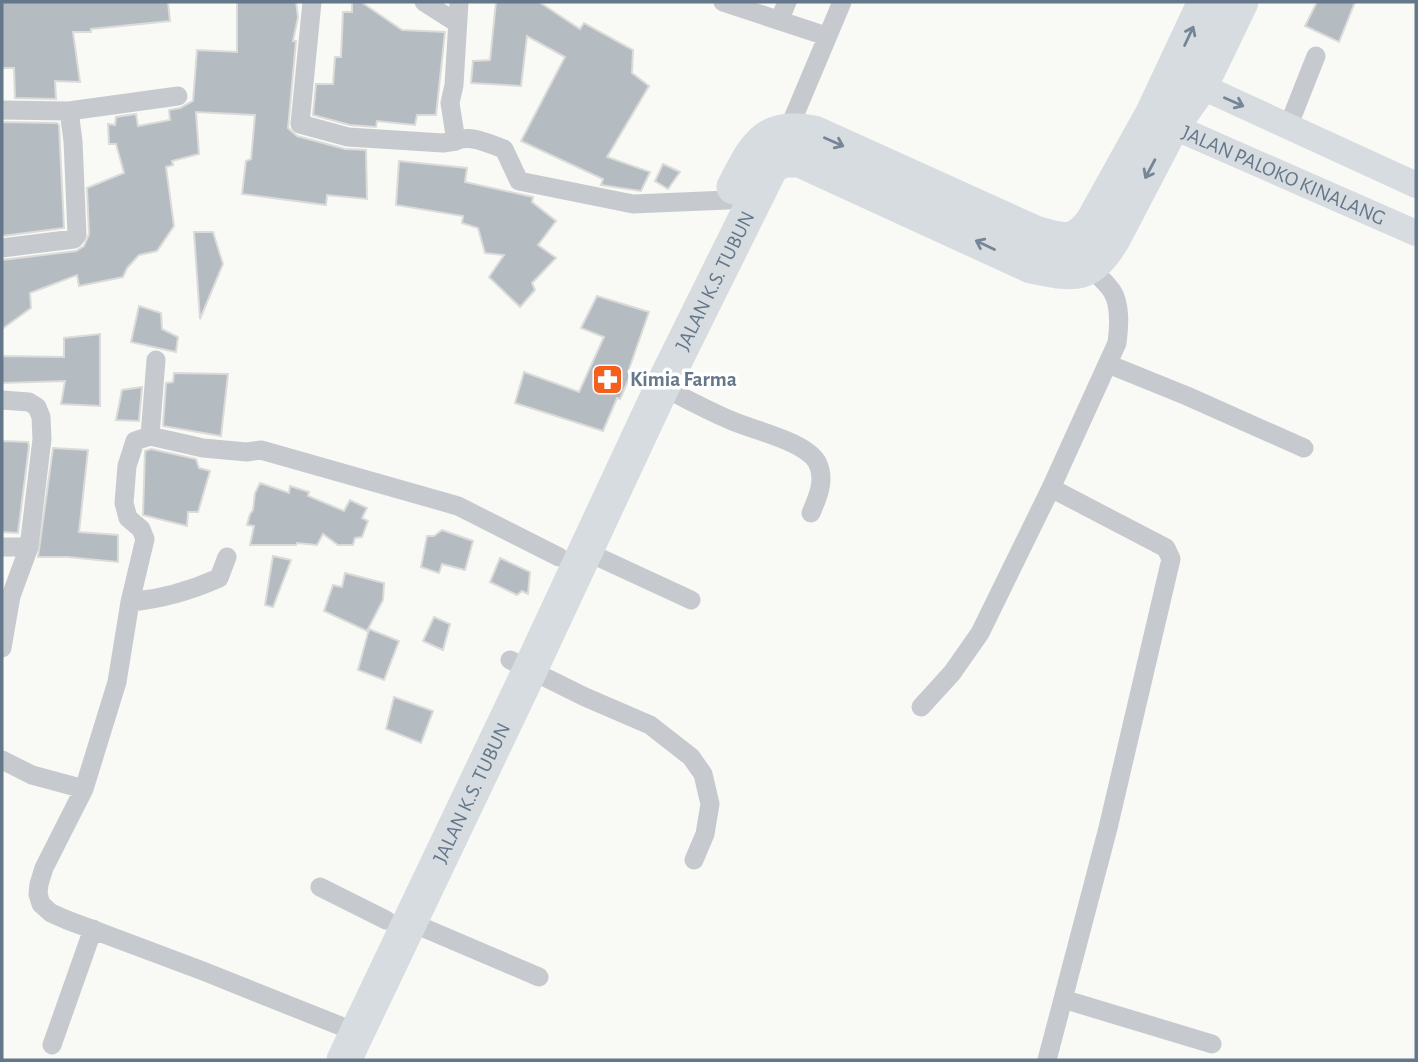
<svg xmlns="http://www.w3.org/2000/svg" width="1418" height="1062" font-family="'Alegreya Sans',sans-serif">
<rect width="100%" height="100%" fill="#f9f9f6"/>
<!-- building -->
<path fill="#b4bbc1" stroke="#dbdbd9" stroke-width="2" d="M2 2H168L170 21 91 29V32H73L80 82 55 81 56 99 15 98 14 68H2Z
M237 2H296L298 17 293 41H296L288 128 297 136 345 149 366 150 367 199 327 195 326 205 242 194 246 161 251 159 255 115 196 112 199 154 172 161 173 165 166 167 174 226 157 251 139 255 127 268 123 277 79 286 77 275 30 293 31 308 2 329V260L76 251 84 246 89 234 87 188 124 173 116 144H109L108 124 115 125 116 117 136 114 138 126 170 120 169 110 180 108 193 101 197 50 237 52Z
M352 2H361L402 30 445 32 436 115H417L415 125 377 121 376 127 350 125 313 115 316 84H333L335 57H341L343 12H352Z
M496 2H539L580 29 584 23 633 50 632 73 649 86 607 157 650 172 641 191 601 185 603 179 521 141 565 57 527 36 521 86 471 83 473 61 490 60Z
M1317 2H1355L1339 42 1305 26Z
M2 122 57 123 59 125 64 228 2 236Z
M399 161 467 168 465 182 533 197 532 202 556 221 538 245 556 258 532 283 535 290 520 307 489 277 504 255 485 253 478 228 462 223 463 216 396 205Z
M663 164 680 172 668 189 655 181Z
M194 232H213L223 264 200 319Z
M597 296 649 312 628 372 631 374 620 399 617 398 603 431 515 403 524 372 579 392 604 337 581 328Z
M139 306 161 313 162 329 178 337 176 352 131 342Z
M100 334V406L61 404 65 381 2 383V356L64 357V338Z
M174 373 228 374 221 436 163 426 166 383 173 382Z
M142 387 139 421 116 420 122 390Z
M2 441 28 442 29 446 18 533 2 532Z
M53 448 88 450 79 532 118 535V562L68 557H38Z
M151 449 196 459 199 468 210 471 198 512H188L187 526 143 515 145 451Z
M260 483 289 493 290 486 309 492 308 496 344 511 350 500 367 508 362 518 368 521 362 537 355 538 353 545H338L323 534 317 545 297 543 296 545H250L254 526 247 525 250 514 253 510 255 493Z
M442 530 473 541 465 570 442 564 439 573 421 567 427 536H434Z
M273 556 291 560 273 607 265 605Z
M500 558 530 572 528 594 522 591 517 595 490 582Z
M345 573 384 583 383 600 367 631 324 611 333 585 342 587Z
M434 617 450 624 443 650 423 641Z
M369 629 399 641 384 680 358 670Z
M394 697 433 711 421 743 386 729Z"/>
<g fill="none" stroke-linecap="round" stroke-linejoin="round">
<!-- street -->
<path stroke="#c6cacf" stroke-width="19" d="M312 2 300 124 348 137 443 143 456 141
M424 2 457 23
M459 2 454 85 450 103 456 141C471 134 489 144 504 149L519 181 633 204 728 200
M723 2 826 36
M780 19 787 2
M2 110 69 111 178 96
M1288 127 1316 56
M787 138 789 128 842 2
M2 248 74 239 77 235 73 141 69 111
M1108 364 1187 396 1304 448
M662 387C685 398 707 410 730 420 752 430 805 441 817 462 826 479 818 497 811 513
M2 400 29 402 37 407 41 417 42 439 29 547 11 596 2 648
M150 436 156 360
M2 547H29
M585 551 691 600
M130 602C162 599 190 591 219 578L227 557
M510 660 585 697 650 725 691 757 703 774 710 804 705 834 694 860
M921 707 952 673 980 633 1051 488 1117 343C1119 327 1121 305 1112 291 1104 279 1092 272 1085 260
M2 760 32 775 84 789
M320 887 386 920
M410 922 539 977
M1063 999 1212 1044
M358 1033 203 971 67 920 51 913 41 904 38 894 39 884 44 868 84 789 117 682 130 602 145 539 141 529 128 518 124 503 127 466 135 441 150 436 203 448 247 452 261 450 458 506 559 557
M52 1045 93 929
M1047 1060 1108 828 1171 559 1166 548 1051 488"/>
<!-- secondary -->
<g stroke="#d6dce0" stroke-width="26">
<path d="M1183 78 1416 185"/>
<path id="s1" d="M1157 116 1172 126 1416 233"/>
</g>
<!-- highway -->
<g stroke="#d6dce0" stroke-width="35">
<path d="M734 187C754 149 764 122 814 133L1035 233C1062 241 1075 246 1093 221L1153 113 1205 2"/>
<path id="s2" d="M344 1060 530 670 662 387 771 167 783 160H800L1031 266C1073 274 1088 280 1113 239L1172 126 1200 87 1241 2"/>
</g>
</g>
<!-- one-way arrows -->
<defs><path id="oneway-shaft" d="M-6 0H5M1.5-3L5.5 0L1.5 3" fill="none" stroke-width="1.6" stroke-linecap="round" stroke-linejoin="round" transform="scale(1.75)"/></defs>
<g stroke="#768697">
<use href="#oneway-shaft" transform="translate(1189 36) rotate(-65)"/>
<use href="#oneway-shaft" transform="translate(1234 102) rotate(24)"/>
<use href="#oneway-shaft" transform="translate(834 142) rotate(24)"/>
<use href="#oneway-shaft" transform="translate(1150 169) rotate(118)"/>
<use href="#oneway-shaft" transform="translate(985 245) rotate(-155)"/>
</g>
<!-- icons -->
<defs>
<symbol id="pharmacy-square" viewBox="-11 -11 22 22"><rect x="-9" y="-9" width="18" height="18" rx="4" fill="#f45f1c" stroke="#fff"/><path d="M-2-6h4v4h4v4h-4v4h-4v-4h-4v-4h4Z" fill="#fff"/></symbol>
</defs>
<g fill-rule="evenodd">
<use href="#pharmacy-square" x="590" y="362" width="35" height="35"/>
</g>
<g text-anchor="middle" stroke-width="7" stroke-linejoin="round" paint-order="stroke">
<!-- street labels -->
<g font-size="21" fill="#65778a" stroke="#fff">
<text dy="7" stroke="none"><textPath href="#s1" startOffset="140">JALAN PALOKO KINALANG</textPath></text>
<text dy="7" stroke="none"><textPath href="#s2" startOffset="863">JALAN K.S. TUBUN</textPath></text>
<text dy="7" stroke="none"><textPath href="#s2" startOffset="296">JALAN K.S. TUBUN</textPath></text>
</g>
<!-- poi labels -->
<g font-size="21" font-weight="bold" fill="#65778a" stroke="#fff" text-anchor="start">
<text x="630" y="386">Kimia Farma</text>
</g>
</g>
<!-- border -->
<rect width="1418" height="1062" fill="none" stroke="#65778a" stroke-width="7"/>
</svg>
